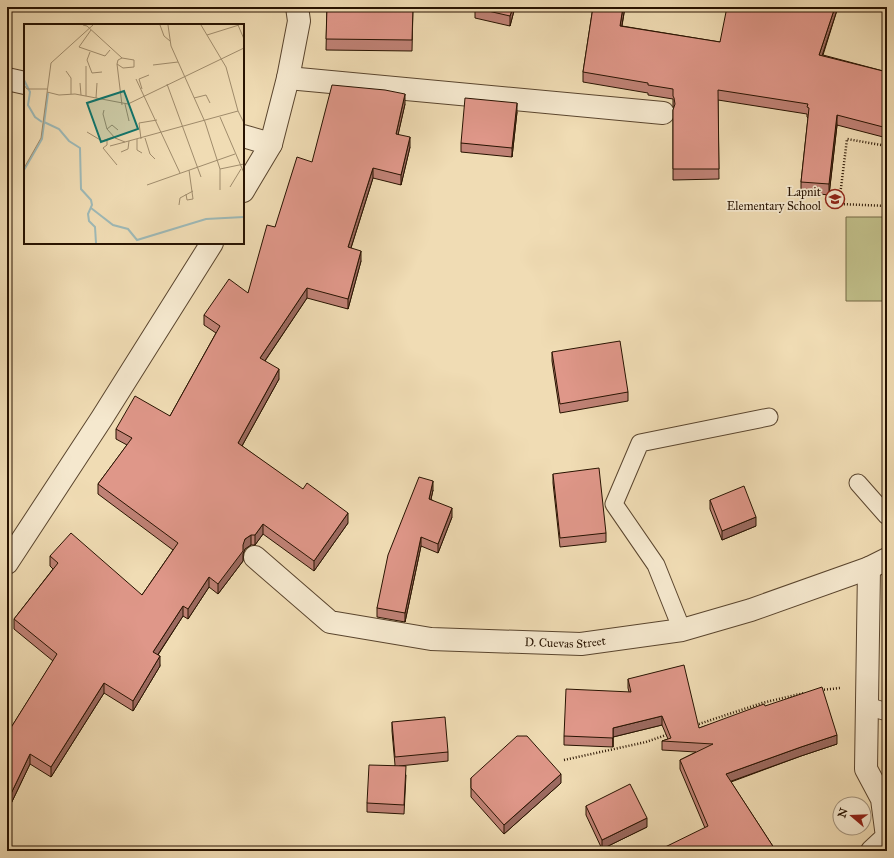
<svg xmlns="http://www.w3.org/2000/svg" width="894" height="858" font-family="'IM FELL Great Primer',serif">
<rect width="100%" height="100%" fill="#f0dcb4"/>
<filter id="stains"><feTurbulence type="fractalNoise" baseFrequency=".005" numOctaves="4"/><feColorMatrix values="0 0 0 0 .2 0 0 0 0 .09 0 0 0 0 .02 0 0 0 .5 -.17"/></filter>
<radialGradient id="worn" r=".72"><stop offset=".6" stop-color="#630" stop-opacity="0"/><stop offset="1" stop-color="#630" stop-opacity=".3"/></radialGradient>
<!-- green -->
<path fill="#c0be89" stroke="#746845" d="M846 217H887V301H846Z"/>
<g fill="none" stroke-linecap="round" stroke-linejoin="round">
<defs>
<path id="service" d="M858 483 887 516
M682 630 656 565 614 504 640 443 769 417
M867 706 887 712"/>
<g id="minor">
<path d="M288 78 663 113"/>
<path d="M7 79 25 83"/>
<path d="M243 136 271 144"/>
<path id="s1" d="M255 557 330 622 431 639 581 644 682 630 751 610 869 568 887 559"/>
<path d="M869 568 866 769 882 799 887 837 872 851"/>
</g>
<path id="tertiary" d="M243 191 271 144 288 78 299 21 297 7
M7 563 102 418 212 243"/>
</defs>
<!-- service casing -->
<use href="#service" stroke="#5a452e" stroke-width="19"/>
<!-- minor casing -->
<use href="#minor" stroke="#5a452e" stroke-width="24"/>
<!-- tertiary casing -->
<use href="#tertiary" stroke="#5a452e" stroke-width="24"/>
<!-- path -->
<path stroke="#281301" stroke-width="2.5" stroke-dasharray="1 2" stroke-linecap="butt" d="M887 146 847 139 839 204 887 206
M821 690 840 688
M696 725 762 703 804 693
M564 760 646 742 669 734"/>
<!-- service -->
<use href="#service" stroke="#f5e8ce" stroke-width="17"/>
<!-- minor -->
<use href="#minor" stroke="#f5e8ce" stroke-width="22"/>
<!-- tertiary -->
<use href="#tertiary" stroke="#f5e8ce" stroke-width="22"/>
</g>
<!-- wall -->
<path fill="#c08276" stroke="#281301" d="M327 7H413L412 51 326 50Z
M475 7H515L510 26 475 18Z
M593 7H625L622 26 720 42 838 7 823 55 887 72V138L837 125 829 195 801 192V182L808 118 807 117V114L718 100 719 179 673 180V110L674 108 673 106V99L648 95V93L583 82V72Z
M405 104 398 134 410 147 401 185 373 178 351 248 361 261 348 309 307 298 265 361 279 379 242 446 348 523 314 571 263 534 255 545H251L245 549 243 554V561L218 594 209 587 188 619 183 616 158 655 160 666 133 711 104 693 51 777 30 764 7 812V734L53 661 14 629V619L53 569 50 566V556L142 595 173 550 98 494V484L127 445 116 439V429L170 416 216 333 204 325V315L248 293 275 227 312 162Z
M517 112 512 157 461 152V143Z
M552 352 628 392V401L560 413 552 361Z
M553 474 606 533V542L560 547 553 483Z
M433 490 431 499 452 517 438 553 421 546 405 622 377 617V608Z
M710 500 756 526 722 540 710 509Z
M628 679 699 728 765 706 837 744 801 756 731 782 776 851 705 828 680 769V760L696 752 662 750V741L668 739 662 725 613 737V747L564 745V736L629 692 628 688Z
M392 722 448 752V761L399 766 406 775 404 814 367 812V803L395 765 392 731Z
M471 778 561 783 504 834 471 797Z
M586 806 647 827 602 849 586 815Z"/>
<!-- shaded-wall -->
<path fill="#9c6a60" stroke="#281301" d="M513 7H515L510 26V16Z
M623 7H625L620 36V26Z
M835 7H838L819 65V55Z
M405 94V104L396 144V134Z
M517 103V112L512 157V148Z
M837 115V125L829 195V184Z
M410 137V147L401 185V175Z
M373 168V178L348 257V247Z
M361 251V261L348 309V299Z
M307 288V298L260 368V358Z
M279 369V379L238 453V443Z
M433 481V490L429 508V499Z
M452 508V517L438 553V544Z
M348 513V523L314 571V561Z
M756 517V526L722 540V531Z
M263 524V534L255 545V535Z
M251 535V545L245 549 243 554V561L218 594V584L245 539Z
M421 537V546L405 622V613Z
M209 577V587L188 619V609Z
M183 606V616L153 662V652Z
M160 656V666L133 711V701Z
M104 683V693L51 777V767Z
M662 716V725L613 737V747V728Z
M837 735V744L801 756 726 783V774L801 747Z
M30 754V764L7 812V802Z
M561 774V783L504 834V825Z
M647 818V827L602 849V840Z"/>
<!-- building -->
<path fill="#df9789" stroke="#281301" d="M327 7H413L412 40 326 39Z
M475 7H513L510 16 475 8Z
M593 7H623L620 26 720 42 727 7H835L819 55 887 72V128L837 115 829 184 801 182 809 108 807 107 808 104 718 90 719 169H673V110L675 104 674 98 673 96V89L648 85V83L583 72Z
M332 85 385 90 405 94 396 134 410 137 401 175 373 168 348 247 361 251 348 299 307 288 260 358 279 369 238 443 303 489 307 483 348 513 314 561 263 524 255 535H251L245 539 243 545V551L218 584 209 577 188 609 183 606 153 652 160 656 133 701 104 683 51 767 30 754 7 802V734L57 654 14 619 58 563 50 556 71 533 142 595 178 543 98 484 132 438 116 429 135 396 170 416 220 326 204 315 229 279 248 293 267 225 275 227 297 157 312 162Z
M465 98 517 103 512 148 461 143Z
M620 341 628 392 560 404 552 352Z
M599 468 606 533 560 538 553 474Z
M419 477 433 481 429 499 452 508 438 544 421 537 405 613 377 608 388 555Z
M744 486 756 517 722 531 710 500Z
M684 665 699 728 764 704 765 706 822 687 837 735 801 747 726 774 776 851H657L708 826 680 760 713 744 662 741 671 738 662 716 613 728V738L564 736 566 689 631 692 628 679Z
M445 717 448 752 395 757 392 722Z
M517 736H527L561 774 504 825 471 788V778Z
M369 765 406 766 404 805 367 803Z
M630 784 647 818 602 840 586 806Z"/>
<!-- icons -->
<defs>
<symbol id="school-ring" viewBox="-11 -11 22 22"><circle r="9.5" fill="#f5e8ce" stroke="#8f2418" stroke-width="1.5"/><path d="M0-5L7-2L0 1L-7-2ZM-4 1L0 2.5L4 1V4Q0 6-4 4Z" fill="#8f2418"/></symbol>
</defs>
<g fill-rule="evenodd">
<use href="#school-ring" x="824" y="188" width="22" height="22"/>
</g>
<g text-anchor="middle" stroke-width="3.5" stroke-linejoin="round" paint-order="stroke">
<!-- poi labels -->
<g font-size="12" fill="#281301" stroke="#f5e8ce" text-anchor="end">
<text x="821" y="196">Lapnit<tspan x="821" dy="14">Elementary School</tspan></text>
</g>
<!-- street labels -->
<g font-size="12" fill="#281301" stroke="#f5e8ce">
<text dy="4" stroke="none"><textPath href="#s1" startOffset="336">D. Cuevas Street</textPath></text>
</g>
</g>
<!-- overview -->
<g transform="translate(24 24)">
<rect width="220" height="220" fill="#f0dcb4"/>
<path fill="none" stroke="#9eb9b7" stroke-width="2" d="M0 56 6 68 4 81 11 93 18 98M20 98 35 105 45 117 56 124 57 165 67 176 68 181 64 190 65 197 71 203 72 219M0 146 18 115 24 69M67 184 89 201 104 205 113 216 182 195 220 193"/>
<path fill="none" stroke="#a08c6c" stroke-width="1" d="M59 1 63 2 98 34 110 36V43L99 44 93 40M136 1 140 12 146 17M144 1 147 22 181 98 196 145V166M177 1 202 43 214 87 220 99M214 1 220 15M67 6 55 23 81 32 86 26M183 11 215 1M66 28 63 36 68 49 78 48M98 34 94 36 93 40 98 81M129 41 154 38M62 42V72M42 47 47 54V70M112 55 156 149M56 59 57 71M143 60 177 153M0 61 3 65H23M118 65 115 55 125 51M23 68 35 71 51 70 104 80 220 24M72 74 73 59M170 74 182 71 186 79M101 80 105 97M80 86 79 90 83 105 91 114 101 118 214 87M196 93 220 149M83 105 88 101 94 106M63 108 78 117 89 113M121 114 126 130 131 135M83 115V121L79 124 93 141M113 115V126L118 129M117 115 115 99 133 96M86 122 101 118M97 128 104 125 105 117M0 144 17 114 27 39 69 1M196 145 220 140M123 161 211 130M206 163 217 145M162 170 163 176 169 175 165 146M155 181 156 174 169 167"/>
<path fill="#0f766e" fill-opacity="0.15" stroke="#0f766e" stroke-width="2" d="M100 67 114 105 77 118 63 79Z"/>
<rect width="220" height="220" fill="none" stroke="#281301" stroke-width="2"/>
</g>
<!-- margin -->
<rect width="894" height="858" fill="none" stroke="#f0dcb4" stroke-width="24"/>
<rect x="8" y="8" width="878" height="842" fill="none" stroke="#281301" stroke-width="2"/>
<rect x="12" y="12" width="870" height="834" fill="none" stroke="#281301"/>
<!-- north arrow -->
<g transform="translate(852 816) rotate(289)"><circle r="19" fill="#f5e8ce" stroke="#a3937c"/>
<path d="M0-3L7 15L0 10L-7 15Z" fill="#8f2418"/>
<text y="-6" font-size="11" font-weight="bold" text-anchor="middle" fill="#281301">N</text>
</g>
<rect width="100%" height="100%" filter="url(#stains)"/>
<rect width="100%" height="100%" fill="url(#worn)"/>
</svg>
